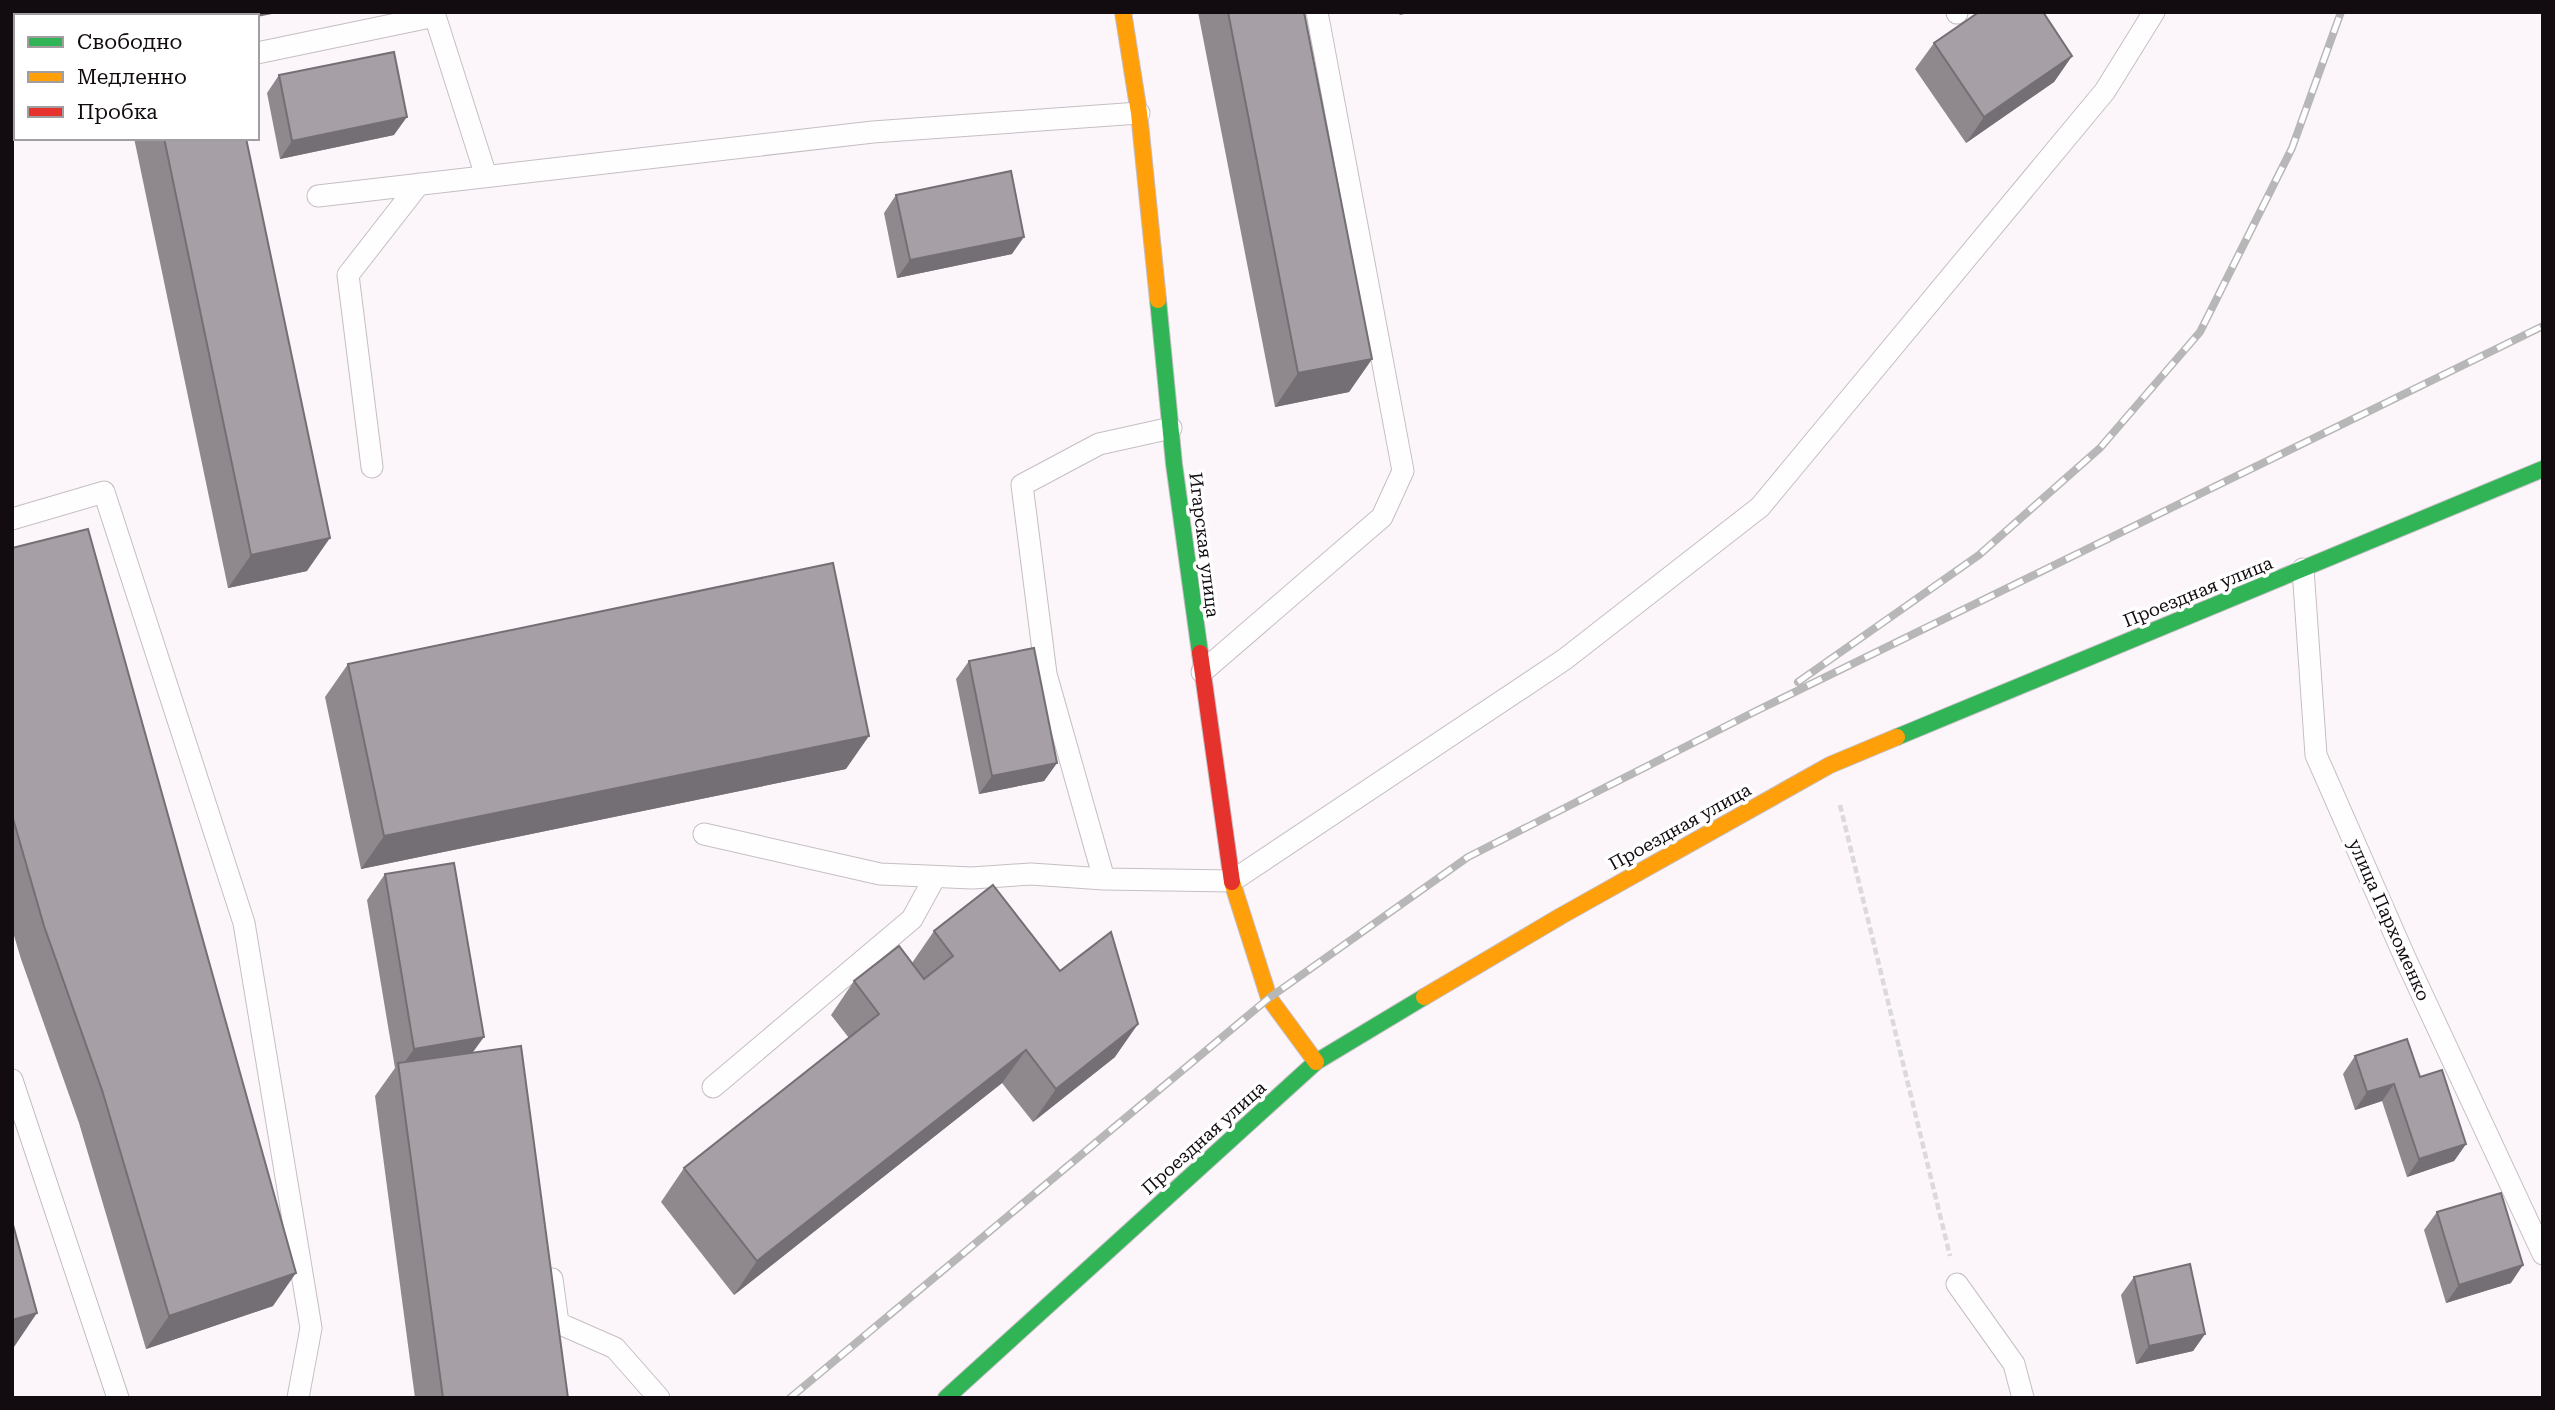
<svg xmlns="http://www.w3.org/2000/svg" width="2555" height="1410" font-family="'Roboto Serif',serif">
<rect width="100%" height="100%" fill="#fcf6fb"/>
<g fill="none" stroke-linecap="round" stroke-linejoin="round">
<defs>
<path id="lane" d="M1957 12V13
M257 53 435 16 486 176
M318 196 873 132 1139 113
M1171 428 1099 444 1022 485 1046 674 1104 879 1232 881 1565 659 1760 507 2105 91 2154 12
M372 467 348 275 419 184
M12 519 104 492 244 923 311 1328 298 1398
M2303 569 2316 755 2406 960 2543 1254
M1202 672 1382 517 1403 471 1317 12
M704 834 880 874 972 878 1031 874 1104 879
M12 1080 118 1398
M713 1087 912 919 935 877
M552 1279 558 1323 615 1348 659 1398
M1957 1284 2014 1364 2023 1398"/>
<path id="fast" d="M1158 300 1174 464 1200 653
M1897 737 2543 469
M946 1398 1316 1062 1424 997"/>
<path id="slow" d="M1123 12 1139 113 1158 300
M1232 882 1269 998 1316 1062
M1424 997 1561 916 1830 765 1897 737"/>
<path id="jam" d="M1200 653 1232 882"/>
</defs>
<!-- lane casing -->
<use href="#lane" stroke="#c5bec4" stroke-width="23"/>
<!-- fast casing -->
<use href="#fast" stroke="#c5bec4" stroke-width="18"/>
<!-- slow casing -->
<use href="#slow" stroke="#c5bec4" stroke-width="18"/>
<!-- jam casing -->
<use href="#jam" stroke="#c5bec4" stroke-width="18"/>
<!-- path -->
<path stroke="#dbd9db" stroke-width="4.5" stroke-dasharray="7 3.5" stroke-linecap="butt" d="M1840 805 1950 1256"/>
<!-- lane -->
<use href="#lane" stroke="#fffefe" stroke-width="21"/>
<!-- fast -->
<use href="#fast" stroke="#30b455" stroke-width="16"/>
<!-- slow -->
<use href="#slow" stroke="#ff9f0a" stroke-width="16"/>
<!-- jam -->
<use href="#jam" stroke="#e5322d" stroke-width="16"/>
<defs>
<path id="rail" d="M1798 682 1979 555 2100 448 2200 332 2292 148 2341 12
M790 1398 1269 998 1468 857 1758 710 2543 326"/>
</defs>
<!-- rail casing -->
<use href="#rail" stroke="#b8b7b8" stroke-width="8"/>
<!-- rail -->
<use href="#rail" stroke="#fff" stroke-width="5" stroke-dasharray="16" stroke-linecap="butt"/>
</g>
<!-- wall -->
<path fill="#8f898e" d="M62 12H282L257 16H63Z
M1198 12H1304L1372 359 1349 392 1275 407Z
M1934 43 2072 56 2054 82 1966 143 1915 69Z
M279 75 394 135 280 159 267 93Z
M134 138H246L307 571 228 588Z
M896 195 1012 254 897 278 884 213Z
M12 548 273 1306 146 1349 79 1123 21 959 12 929Z
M969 661 1057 763 1044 781 979 794 956 679Z
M348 664 846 769 361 869 325 697Z
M385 874 472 1053 568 1398H415L375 1096 395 1068 367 900Z
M934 931 1115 1057 1033 1122 1002 1083 734 1295 661 1202 684 1168 849 1038 831 1015 854 981 912 963Z
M2355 1056 2420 1077 2466 1144 2454 1161 2407 1177 2382 1101 2355 1110 2343 1074Z
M2437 1212 2511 1283 2446 1303 2424 1230Z
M2134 1277 2205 1334 2193 1351 2136 1364 2121 1295Z"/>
<!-- shaded-wall -->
<path fill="#746f74" d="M206 12H282L257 17V16H204Z
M1402 12H1416L1399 15Z
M2072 56 2054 82 1966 143 1984 117Z
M407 117 394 135 280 159 292 141Z
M1024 237 1012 254 897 278 910 260Z
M1372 359 1349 392 1275 407 1298 373Z
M330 538 307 571 228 588 251 555Z
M869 736 846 769 361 869 384 836Z
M1057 763 1044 781 979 794 992 776Z
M1138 1024 1115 1057 1033 1122 1056 1089Z
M484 1037 465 1063 399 1070 414 1049Z
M1026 1050 1002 1083 734 1295 757 1261Z
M2394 1084 2382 1101 2355 1110 2367 1092Z
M2466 1144 2454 1161 2407 1177 2419 1159Z
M2523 1265 2511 1283 2446 1303 2459 1285Z
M296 1273 273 1306 146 1349 169 1316Z
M37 1313 14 1347H12V1320Z
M2205 1334 2193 1351 2136 1364 2149 1346Z"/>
<!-- building -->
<path fill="#a69fa5" stroke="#746f74" stroke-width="2" d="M93 12H219L220 16H93Z
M1228 12H1304L1372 359 1298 373Z
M1979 12H2043L2072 56 1984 117 1934 43Z
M394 52 407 117 292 141 279 75Z
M164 138H246L330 538 251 555Z
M1011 171 1024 237 910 260 896 195Z
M88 529 296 1273 169 1316 102 1090 44 926 12 815V548Z
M833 563 869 736 384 836 348 664Z
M1034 648 1057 763 992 776 969 661Z
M454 863 484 1037 414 1049 385 874Z
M993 885 1060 971 1111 932 1138 1024 1056 1089 1026 1050 757 1261 684 1168 879 1014 854 981 899 946 924 979 953 956 934 931Z
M2407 1039 2420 1077 2442 1070 2466 1144 2419 1159 2394 1084 2367 1092 2355 1056Z
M521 1046 568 1398H443L398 1063Z
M2501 1193 2523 1265 2459 1285 2437 1212Z
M12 1221 37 1313 12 1320Z
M2190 1264 2205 1334 2149 1346 2134 1277Z"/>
<g text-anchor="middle" stroke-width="7" stroke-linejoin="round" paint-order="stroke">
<!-- street labels -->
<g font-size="18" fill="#120c11" stroke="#fff">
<text transform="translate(1204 545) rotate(83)" y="6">Игарская улица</text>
<text transform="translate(2198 592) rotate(-22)" y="6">Проездная улица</text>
<text transform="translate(1680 827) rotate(-29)" y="6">Проездная улица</text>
<text transform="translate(2389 920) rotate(66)" y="6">улица Пархоменко</text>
<text transform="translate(1204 1138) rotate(-42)" y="6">Проездная улица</text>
</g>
</g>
<!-- border -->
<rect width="2555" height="1410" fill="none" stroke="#120c11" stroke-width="28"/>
<!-- legend -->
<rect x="14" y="14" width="245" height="126" fill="#ffffff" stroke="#a09ea0" stroke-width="2"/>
<rect x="28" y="37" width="35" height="10" fill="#30b455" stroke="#a09ea0" stroke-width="2"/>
<text x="77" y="49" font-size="21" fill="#120c11">Свободно</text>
<rect x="28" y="72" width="35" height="10" fill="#ff9f0a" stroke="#a09ea0" stroke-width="2"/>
<text x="77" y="84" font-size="21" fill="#120c11">Медленно</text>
<rect x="28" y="107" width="35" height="10" fill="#e5322d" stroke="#a09ea0" stroke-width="2"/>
<text x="77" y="119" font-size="21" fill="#120c11">Пробка</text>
</svg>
